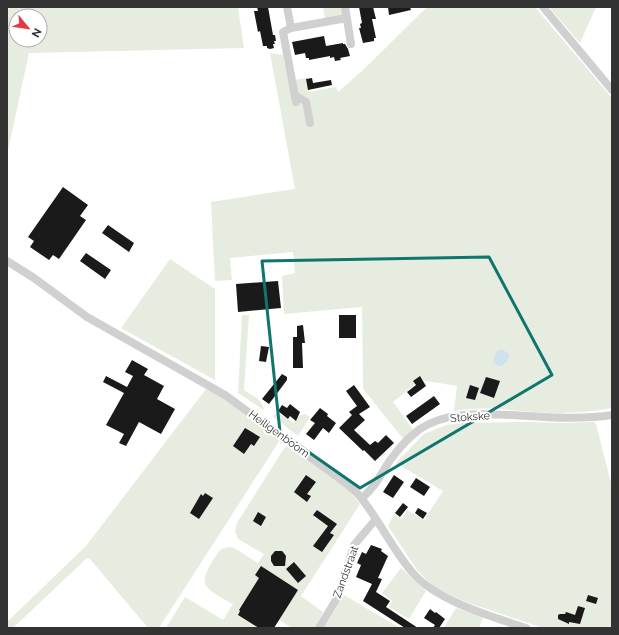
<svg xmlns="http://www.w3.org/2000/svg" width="619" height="635" viewBox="0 0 619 635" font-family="Raleway,sans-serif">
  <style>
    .green { fill: #e6ecdf; fill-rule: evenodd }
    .water { fill: #cfe2ee }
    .building { fill: #1a1a1a }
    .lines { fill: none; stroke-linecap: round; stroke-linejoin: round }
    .street { stroke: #d0d0d0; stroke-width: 8 }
    .marked { fill: none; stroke: #0f766e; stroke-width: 3; stroke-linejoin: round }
    .labels { text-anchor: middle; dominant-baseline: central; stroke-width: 4; stroke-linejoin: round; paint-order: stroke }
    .street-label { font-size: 11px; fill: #333; stroke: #fff }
  </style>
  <rect width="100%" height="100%" fill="#fff"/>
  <path class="green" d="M 9,7 L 238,7 L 244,48 L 29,53 L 7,155 L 7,17 ZM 16,16 L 40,16 L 40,40 L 16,40 Z
    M 323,7 L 343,7 L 344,13 L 342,16 L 325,19 Z
    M 427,7 L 535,7 L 612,98 L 612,408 C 592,412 573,413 553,413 C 519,412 488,405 454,411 L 457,386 L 420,380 L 393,402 L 415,432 L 405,441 L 364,390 L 363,386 L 362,307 L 284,314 L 282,276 L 295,273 L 293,252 L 230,258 L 232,280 L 215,281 L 211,202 L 295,189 L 270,53 L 283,55 L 293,104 L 302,104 L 306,122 L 312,117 L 307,98 L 296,92 L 294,80 L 307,78 L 309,92 L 336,87 L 338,92 L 363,70 Z
    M 549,7 L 596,7 L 580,43 Z
    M 170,259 L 215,289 L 215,380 L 121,328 Z
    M 242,315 L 249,315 L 244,390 C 253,396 262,399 264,410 L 238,393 Z
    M 206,389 L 218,395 L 280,437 L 280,440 L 159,628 L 148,628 L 90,559 L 87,558 L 13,628 L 7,628 L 7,622 L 86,546 Z
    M 277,412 L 293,423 L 299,416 L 305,414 L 310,417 L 298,436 L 273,417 Z
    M 532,422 L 563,423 L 594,422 L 596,424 L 612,487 L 612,628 L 543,628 L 466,602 L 445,593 L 433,586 L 417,570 L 388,526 L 394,514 L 402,519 L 407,510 L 424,520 L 443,491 L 396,463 L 424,434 L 446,425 L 461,423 Z
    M 290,445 L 344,485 L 360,504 L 301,596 L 323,612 L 315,628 L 292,628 L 276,618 L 271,628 L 233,628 L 230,627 L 229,628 L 166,628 L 185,597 L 223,620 L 233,604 C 226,600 209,592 205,584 C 202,577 215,554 222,549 C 226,547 230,547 234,548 L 258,563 L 264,554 L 238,539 L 235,531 L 237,523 L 283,450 L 287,446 Z
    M 401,568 L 426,591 L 409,619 L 389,607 L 392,601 L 382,593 Z
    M 344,595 L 400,628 L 324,628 Z
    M 456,608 L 483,617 L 479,628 L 444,628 Z"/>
  <path class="water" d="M 502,349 L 509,354 L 508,360 L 502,366 L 498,366 L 494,362 L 494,358 L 496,352 Z"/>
  <path class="building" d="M 257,7 L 268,7 L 273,35 L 275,35 L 276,41 L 274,41 L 275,44 L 273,44 L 274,48 L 270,49 L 267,48 L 267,46 L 263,46 L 260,31 L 258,32 L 254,11 L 258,11 Z
    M 359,7 L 373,7 L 376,19 L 372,19 L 376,38 L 374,38 L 374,41 L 363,43 L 359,28 L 361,28 L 360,24 L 362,23 Z
    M 388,7 L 410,7 L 411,10 L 389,15 Z
    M 324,36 L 326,46 L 343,43 L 343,44 L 345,44 L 348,49 L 350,56 L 340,58 L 341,60 L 335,61 L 334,57 L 330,58 L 330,56 L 309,60 L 309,58 L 306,58 L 305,53 L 295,55 L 292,42 Z
    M 312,78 L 313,83 L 331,80 L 332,85 L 308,90 L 306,79 Z
    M 63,187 L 88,205 L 80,216 L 86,220 L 59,259 L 53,255 L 49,260 L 30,247 L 34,241 L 28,237 Z
    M 108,225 L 134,243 L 129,252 L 102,233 Z
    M 86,253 L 111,270 L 105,279 L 80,261 Z
    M 278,281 L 281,308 L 238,312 L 236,284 Z
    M 339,315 L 356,315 L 356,338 L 339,338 Z
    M 303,325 L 305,343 L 302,343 L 303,368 L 293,368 L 293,337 L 297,337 L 297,326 Z
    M 261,346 L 269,347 L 266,362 L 259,361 Z
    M 132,360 L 148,369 L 144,375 L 164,386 L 157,399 L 175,409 L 161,434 L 139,422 L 126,446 L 119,443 L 124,434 L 106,425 L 124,393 L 103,382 L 106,376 L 127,387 L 133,376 L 125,372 Z
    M 282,374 L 287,377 L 287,380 L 269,404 L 262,399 Z
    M 420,376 L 426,386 L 411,397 L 407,392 L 416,385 L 413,381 Z
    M 486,377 L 500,381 L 494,398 L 480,393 Z
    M 354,385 L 370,407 L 359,414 L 365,420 L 354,430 L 370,445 L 375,441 L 378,443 L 386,435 L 394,443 L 375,461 L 364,450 L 363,451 L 339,428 L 352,415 L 349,412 L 357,406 L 346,391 Z
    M 470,385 L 479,388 L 475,400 L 466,398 Z
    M 434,396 L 440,404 L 412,424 L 406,416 Z
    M 290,404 L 300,412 L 296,421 L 290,416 L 288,419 L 278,411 L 282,405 L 287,408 Z
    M 320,408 L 328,414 L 327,416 L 336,423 L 329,433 L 323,428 L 314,440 L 306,434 L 315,423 L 310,420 Z
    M 245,428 L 260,437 L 254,446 L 251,444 L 244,454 L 233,446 Z
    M 306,475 L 316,482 L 307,494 L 311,496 L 307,502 L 294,492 Z
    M 394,475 L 404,482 L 393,498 L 383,492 Z
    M 416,478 L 430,487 L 424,496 L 410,487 Z
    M 205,493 L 213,498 L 199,519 L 190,513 L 201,494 L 203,496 Z
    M 403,503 L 408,507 L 400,517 L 395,513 Z
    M 418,508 L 427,513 L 423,519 L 415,513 Z
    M 317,510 L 337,524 L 330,533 L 334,535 L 322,552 L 313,546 L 328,526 L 313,515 Z
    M 258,512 L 266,517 L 261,526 L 253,521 Z
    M 371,545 L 382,549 L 381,551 L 388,556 L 378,578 L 382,579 L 376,592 L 390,601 L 386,607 L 418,628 L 405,628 L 363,601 L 372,584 L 356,577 L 361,565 L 357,563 L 362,552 L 366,554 Z
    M 275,551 L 282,551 L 283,552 L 286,556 L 285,566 L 274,566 L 271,561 L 271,556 Z
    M 294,562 L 306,576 L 298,583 L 286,569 Z
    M 261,566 L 298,590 L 274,628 L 259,628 L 238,615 L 240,611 L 239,610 L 259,578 L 255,575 Z
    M 588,595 L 598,598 L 596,604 L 586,601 Z
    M 578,606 L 585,608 L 580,624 L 569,622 L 569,624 L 558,619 L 558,615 L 560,614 L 565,614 L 566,612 L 575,615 Z
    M 430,609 L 435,613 L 436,612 L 445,619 L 439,628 L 433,628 L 435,625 L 424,618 Z"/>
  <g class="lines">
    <path class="street" d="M 287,7 L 291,28 L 283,32 L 296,102
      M 345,7 L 351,44
      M 543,7 L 612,90
      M 291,28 L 347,18
      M 295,95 L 306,102 L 310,123
      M 7,261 L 34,278 L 87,317 L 225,395 L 347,484 C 352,489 358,493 362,499 C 380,522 393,550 412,572 C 436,601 491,616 526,628
      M 362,498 C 375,488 381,473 391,459 C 399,448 409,437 420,429 C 447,411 482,414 512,415 C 545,417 579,420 612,415
      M 319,628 L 339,595 L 354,545 L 376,519"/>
  </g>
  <path class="marked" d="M 489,257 L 552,375 L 360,488 L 280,432 L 262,261 Z"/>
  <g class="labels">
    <g class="street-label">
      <text transform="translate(470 417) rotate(-4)">Stokske</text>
      <text transform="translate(279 434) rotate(36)">Heiligenboom</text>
      <text transform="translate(346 572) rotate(-70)">Zandstraat</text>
    </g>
  </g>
  <rect width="619" height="635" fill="none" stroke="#333333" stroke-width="16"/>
  <g transform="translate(28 28) rotate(119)"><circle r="19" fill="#ffffff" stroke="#adadad"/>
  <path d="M0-3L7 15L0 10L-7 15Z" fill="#e63946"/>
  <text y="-6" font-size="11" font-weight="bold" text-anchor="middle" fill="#333333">N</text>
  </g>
</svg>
